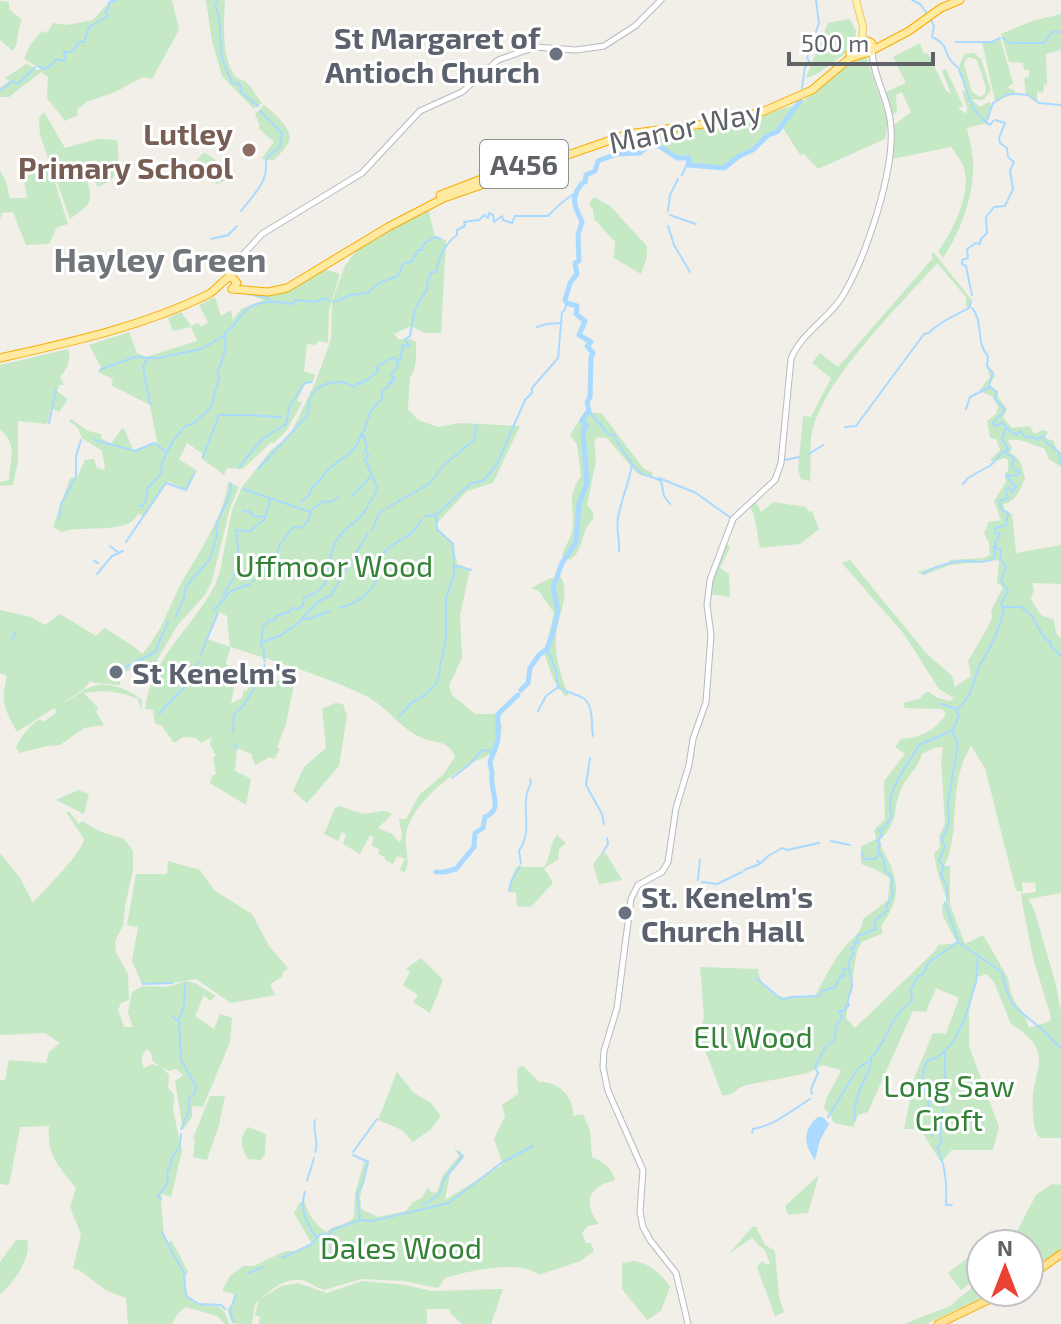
<svg xmlns="http://www.w3.org/2000/svg" width="1061" height="1324" viewBox="0 0 1061 1324" font-family="'Exo 2',sans-serif">
  <style>
    .green { fill: #c5e8c5; fill-rule: evenodd }
    .water { fill: #aadaff }
    .lines { fill: none; stroke-linecap: round; stroke-linejoin: round }
    .stream { stroke: #aadaff; stroke-width: 2 }
    .river { stroke: #aadaff; stroke-width: 5 }
    .secondary-casing { stroke: #b6babf; stroke-width: 7 }
    .primary-casing { stroke: #f2c960; stroke-width: 8 }
    .trunk-casing { stroke: #f9ab00; stroke-width: 9 }
    .motorway-casing { stroke: #f9ab00; stroke-width: 9 }
    .secondary { stroke: #fff; stroke-width: 5 }
    .primary { stroke: #fff2af; stroke-width: 6 }
    .trunk { stroke: #feeaa1; stroke-width: 7 }
    .motorway { stroke: #fde293; stroke-width: 7 }
    .worship-dot { fill: #6b7280; stroke: #fff; stroke-width: 3 }
    .education-dot { fill: #8d6e63; stroke: #fff; stroke-width: 3 }
    .labels { text-anchor: middle; dominant-baseline: central; stroke-width: 6; stroke-linejoin: round; paint-order: stroke }
    .shield { fill: #fff; stroke: #8f9295; stroke-width: 2 }
    .shield-label { font-size: 28px; font-weight: bold; fill: #5f6368 }
    .worship-label { font-size: 30px; font-weight: bold; fill: #5b616d; stroke: #fff; text-anchor: start }
    .street-label { font-size: 30px; fill: #5f6368; stroke: #fff }
    .education-label { font-size: 30px; font-weight: bold; fill: #785e54; stroke: #fff; text-anchor: end }
    .park-label { font-size: 30px; fill: #348238; stroke: #fff }
    .quarter-label { font-size: 34px; font-weight: bold; fill: #70757a; stroke: #fff }
  </style>
  <rect width="100%" height="100%" fill="#f1efe8"/>
  <path class="green" d="M 111,0 L 172,0 L 179,30 L 152,79 L 143,77 L 115,92 L 86,102 L 77,110 L 78,115 L 65,121 L 47,98 L 48,77 L 41,72 L 9,97 L 0,97 L 0,88 L 9,81 L 5,78 L 25,65 L 25,63 L 37,70 L 41,69 L 24,59 L 30,45 L 42,31 L 47,33 L 53,23 L 67,25 L 93,20 Z
    M 206,0 L 225,0 C 224,23 221,57 235,76 C 238,80 243,80 246,82 C 252,87 257,98 262,103 L 254,109 L 222,76 L 212,41 Z
    M 0,1 L 9,2 L 9,9 L 22,20 C 16,30 20,41 13,51 L 0,40 Z
    M 1061,14 L 1061,50 L 1046,54 L 1047,85 L 1044,84 L 1043,93 L 1037,91 L 1037,102 L 1026,94 L 1024,78 L 1029,77 L 1029,70 L 1024,70 L 1023,63 L 1009,62 L 1001,34 L 1032,21 Z
    M 850,19 L 856,31 L 854,47 L 817,74 L 806,78 L 828,23 Z
    M 1000,38 L 1013,83 L 1007,88 L 1015,90 L 1015,94 L 995,101 L 982,41 L 997,41 Z
    M 920,43 L 924,54 L 928,53 L 946,91 L 951,94 L 942,71 L 946,69 L 963,106 L 958,108 L 966,114 L 967,108 L 962,90 L 968,93 L 959,66 L 965,54 L 974,53 L 981,59 L 991,90 L 983,100 L 971,99 L 980,107 L 989,102 L 992,105 L 986,123 L 967,128 C 969,138 972,149 973,160 C 975,193 961,231 943,258 L 938,251 C 952,233 972,192 964,168 C 962,162 956,153 951,147 L 892,159 L 894,125 L 911,112 L 902,92 L 896,95 L 897,111 L 893,115 L 886,92 L 906,83 L 893,57 ZM 969,57 L 977,60 L 986,88 L 985,94 L 980,97 L 972,92 L 964,65 L 965,60 Z
    M 866,56 L 888,122 L 885,139 L 818,169 L 804,154 L 800,155 L 783,128 L 724,170 L 688,165 L 688,158 L 677,158 L 671,153 L 666,153 L 656,144 L 648,145 L 639,135 C 676,132 713,129 749,120 C 762,117 777,110 789,107 C 819,98 836,62 866,56 Z
    M 264,105 C 272,111 290,127 290,138 C 289,145 279,155 274,160 L 261,159 L 274,142 L 258,128 L 260,126 L 255,114 Z
    M 44,112 L 65,148 L 97,139 L 117,140 C 119,167 124,175 98,187 L 93,179 L 87,181 C 95,205 88,205 70,219 L 40,135 L 39,118 Z
    M 204,152 L 228,169 L 232,177 L 217,184 L 191,167 Z
    M 22,167 L 40,171 L 51,170 L 68,224 L 57,227 L 49,244 L 26,245 L 13,212 L 2,213 L 0,220 L 0,171 L 6,182 L 10,198 L 27,198 Z
    M 594,197 L 610,206 L 647,246 L 647,257 L 641,274 L 614,258 L 615,242 L 594,219 L 593,209 L 589,204 Z
    M 428,208 L 435,238 L 446,240 L 441,333 L 425,333 L 411,326 L 394,334 L 399,340 L 408,338 L 416,342 C 416,352 417,370 410,377 L 408,409 L 418,420 L 438,427 L 460,423 L 520,426 L 493,483 L 467,491 L 437,523 L 437,530 L 453,543 L 457,564 L 470,569 L 460,616 L 462,658 L 449,686 L 452,695 L 475,714 L 498,714 L 502,727 L 497,753 C 465,760 411,801 406,835 C 404,848 411,861 405,872 L 399,870 L 405,859 L 397,856 L 393,864 L 385,860 L 385,857 L 378,854 L 380,850 L 371,845 L 374,838 L 370,835 L 360,854 L 343,844 L 346,834 L 342,832 L 338,841 L 324,834 L 335,808 L 339,806 L 363,814 L 384,811 L 392,814 L 378,828 L 392,834 L 400,843 L 402,836 L 399,819 L 406,819 L 420,794 L 443,775 L 455,757 C 447,738 436,745 420,737 C 400,728 386,706 366,696 C 323,675 276,662 231,647 L 226,662 L 229,668 L 241,671 L 235,683 L 231,704 L 243,697 L 243,691 L 247,690 L 256,675 L 263,676 L 266,684 L 280,680 L 294,685 L 286,724 L 277,747 L 280,750 L 274,759 L 270,757 L 255,765 L 251,754 L 237,748 L 235,771 L 251,779 L 246,805 L 210,783 L 212,776 L 216,774 L 213,757 L 216,756 L 210,744 L 212,737 L 201,743 L 196,738 L 183,737 L 174,743 L 161,725 L 155,724 L 153,710 L 145,709 C 152,656 192,629 215,585 L 220,571 L 232,510 L 242,487 L 271,450 L 289,437 L 316,381 L 331,339 L 332,302 L 345,266 L 358,248 ZM 219,612 L 227,616 L 230,647 L 207,639 Z
    M 931,253 L 934,253 L 971,299 L 971,308 L 966,306 L 966,297 L 937,263 C 900,306 819,382 811,438 C 810,452 811,467 810,481 L 801,479 L 798,470 L 803,416 L 811,417 L 831,378 L 812,363 L 820,353 L 838,367 L 933,258 Z
    M 324,269 L 340,274 L 329,310 L 328,343 L 318,341 L 316,345 L 307,344 L 304,371 L 315,375 L 313,381 L 305,383 L 297,401 L 302,403 L 286,431 L 274,443 L 271,442 L 243,469 L 227,468 L 224,475 L 201,458 L 203,454 L 187,443 L 179,459 L 197,471 L 186,490 L 168,481 L 144,516 L 138,514 C 127,536 81,524 62,532 L 53,527 L 70,478 L 77,478 L 85,460 L 94,459 L 97,468 L 104,470 L 105,468 L 102,451 L 82,438 L 78,428 L 69,421 L 71,419 L 88,431 L 101,434 L 101,438 L 111,444 L 122,428 L 125,430 L 133,450 L 157,442 L 150,405 L 111,385 L 113,379 L 98,372 L 101,367 L 89,345 L 129,332 L 137,353 L 146,357 L 197,341 L 191,327 L 173,331 L 168,318 L 181,312 L 191,326 L 198,323 L 201,327 L 208,322 L 199,305 L 215,297 L 221,316 L 231,310 L 233,320 L 241,309 L 264,300 L 251,295 L 252,292 L 282,293 Z
    M 68,349 C 72,359 66,371 60,377 L 64,385 L 59,385 L 57,391 L 68,399 L 59,412 L 51,408 L 47,424 L 18,421 L 18,461 L 13,485 L 0,486 L 0,482 L 9,480 C 10,457 18,446 0,429 L 0,365 Z
    M 986,363 L 995,376 L 989,385 L 998,391 L 998,397 L 1007,409 L 1003,418 L 1012,428 L 1030,426 L 1034,434 L 1043,430 L 1048,432 L 1045,438 L 1054,441 L 1056,449 L 1061,453 L 1061,467 L 1049,459 L 1044,448 C 1032,446 1019,437 1008,440 L 1012,448 L 1010,453 C 1021,458 1022,467 1025,478 C 1021,489 1015,503 1003,504 L 1005,510 L 1012,514 L 1016,553 L 1061,545 L 1061,584 L 1032,583 L 1034,590 L 1031,599 L 1041,615 L 1054,620 L 1056,633 L 1061,639 L 1061,893 L 1028,899 L 1034,909 L 1056,985 L 1061,1012 L 1061,1138 L 1040,1138 C 1034,1131 1034,1124 1033,1114 C 1028,1069 1061,1056 1011,1024 L 994,982 L 987,974 L 977,977 L 969,1012 L 969,1046 L 999,1127 L 993,1150 L 952,1150 L 941,1162 L 920,1129 L 904,1129 L 915,1076 L 933,1033 L 946,1034 L 959,998 L 936,988 L 926,1012 L 913,1011 L 868,1112 L 858,1115 L 853,1127 L 834,1123 L 830,1114 L 824,1109 C 826,1093 836,1084 841,1070 L 822,1065 L 808,1073 L 746,1085 C 738,1087 732,1097 722,1095 L 700,1037 L 704,1016 L 700,967 L 758,969 C 762,1001 789,999 815,996 C 824,981 831,964 842,950 C 850,939 861,936 863,919 L 888,900 L 890,878 L 875,869 L 861,864 L 861,847 L 876,839 L 874,830 L 885,819 L 884,781 L 905,754 L 895,747 L 901,739 C 921,738 937,730 946,713 L 942,709 L 905,708 L 903,703 L 919,699 L 927,691 L 938,698 L 950,701 L 954,698 L 939,689 L 904,634 L 842,563 L 850,560 L 926,653 L 952,676 L 955,687 L 971,676 L 968,661 L 988,627 L 992,617 L 991,611 L 1003,587 L 997,583 L 999,560 L 950,565 L 924,575 L 917,572 L 949,563 L 950,560 L 983,558 L 990,555 L 989,543 L 984,533 L 989,522 L 1001,520 L 994,501 L 1006,482 L 1005,473 L 1008,471 L 1008,460 L 1004,458 L 994,462 L 990,460 L 1000,450 L 996,439 L 990,438 L 987,421 L 996,414 L 998,407 L 992,396 L 979,391 L 990,377 ZM 971,746 L 985,768 L 1016,891 L 1023,892 L 1022,882 L 1035,883 L 1036,892 L 1021,894 L 1022,902 L 1033,958 L 1051,1017 L 1050,1021 L 1029,1028 L 1024,1013 L 1016,1004 L 1011,993 L 1008,978 L 983,935 L 965,944 L 950,905 L 950,866 L 944,866 C 962,833 946,785 971,746 ZM 943,747 L 941,761 L 945,824 L 939,836 L 940,847 L 934,854 L 937,871 L 947,900 L 942,905 L 943,916 L 957,943 L 938,945 L 935,951 L 855,1028 L 846,1018 L 857,951 L 862,942 L 883,933 L 881,927 C 896,903 901,892 890,864 C 886,855 881,851 880,840 C 901,819 891,810 902,787 C 908,775 918,768 922,754 L 934,748 Z
    M 585,411 L 602,414 L 644,469 L 653,473 L 652,476 L 642,476 L 636,472 L 607,438 L 597,437 L 594,442 L 596,461 L 587,505 L 593,512 L 593,519 C 580,530 585,550 570,560 L 562,555 C 565,547 570,539 572,531 C 576,508 565,497 581,476 L 577,445 L 570,435 Z
    M 228,482 L 239,487 L 230,508 L 212,581 L 205,595 L 177,626 L 149,674 L 138,669 L 121,672 L 120,685 L 94,683 L 90,681 L 84,689 L 62,703 C 73,699 86,686 98,685 C 113,683 130,690 142,700 L 141,710 L 138,699 C 120,691 103,690 84,693 L 98,708 L 96,712 L 104,725 L 84,728 L 60,745 L 48,746 L 19,753 L 16,747 C 21,736 30,725 40,719 L 43,722 L 57,712 L 54,708 L 17,732 C 5,710 0,702 7,676 L 0,673 L 0,610 L 31,617 L 45,625 L 60,614 L 96,636 L 105,628 C 117,637 131,643 142,654 C 161,635 171,601 184,578 C 200,551 225,514 228,482 Z
    M 756,502 L 761,512 L 773,502 L 806,507 L 809,512 L 812,511 L 819,529 L 800,544 L 760,548 L 754,515 L 750,507 Z
    M 725,541 L 730,548 L 720,568 L 729,574 L 730,597 L 709,594 Z
    M 561,577 C 569,593 561,610 557,627 C 553,650 559,674 569,695 L 565,696 L 554,681 L 544,653 L 554,613 L 539,591 L 531,588 L 551,578 Z
    M 335,703 L 343,704 L 347,716 L 339,766 L 307,803 L 293,791 L 304,767 L 326,748 L 322,709 Z
    M 78,790 L 89,794 L 84,814 L 56,800 Z
    M 69,811 L 79,824 L 82,821 L 99,831 L 124,839 L 133,851 L 133,870 L 125,906 L 123,926 L 115,941 L 116,952 L 128,974 L 129,1000 L 121,1003 L 118,1010 L 124,1027 L 133,1027 L 128,1013 L 132,992 L 143,986 L 167,987 L 187,981 L 195,983 L 216,996 L 210,1001 L 204,995 L 195,1016 L 214,1029 L 220,1014 L 232,1018 L 230,1042 L 203,1107 L 192,1106 L 192,1117 L 183,1130 L 175,1081 L 183,1075 L 176,1069 L 169,1071 L 153,1062 L 151,1053 L 147,1049 C 142,1055 140,1060 144,1068 L 152,1064 L 162,1067 L 169,1075 L 168,1088 L 174,1094 L 173,1110 L 182,1151 L 171,1197 L 162,1194 L 161,1199 L 164,1237 L 168,1242 L 172,1241 L 188,1272 L 184,1278 C 185,1283 186,1293 189,1297 C 200,1316 222,1291 229,1324 L 225,1324 L 217,1316 L 186,1307 L 178,1313 L 172,1324 L 128,1324 L 126,1298 L 107,1291 L 79,1270 L 73,1269 L 81,1234 L 70,1207 L 76,1188 C 58,1165 47,1156 49,1126 L 20,1127 L 9,1185 L 0,1184 L 0,1080 L 5,1080 L 9,1060 L 46,1063 L 49,1052 L 60,1043 L 45,1033 L 0,1035 L 0,853 L 20,878 L 33,903 C 46,887 81,855 84,839 L 66,812 Z
    M 557,835 L 566,843 L 559,849 L 558,860 L 544,868 L 553,883 L 531,907 L 517,906 L 516,893 L 507,891 L 516,867 L 544,867 C 551,857 549,845 557,835 Z
    M 601,853 L 606,853 L 622,880 L 599,884 L 593,865 Z
    M 168,861 L 200,870 L 215,891 L 252,914 L 269,946 L 288,968 L 283,972 L 282,977 L 270,984 L 275,995 L 231,1003 L 196,979 L 168,984 L 142,984 L 132,961 L 138,927 L 127,925 L 136,874 L 167,874 Z
    M 421,958 L 443,980 L 430,1013 L 413,1002 L 418,995 L 403,985 L 410,972 L 406,969 Z
    M 522,1065 L 539,1082 C 559,1081 574,1097 573,1116 L 583,1114 L 590,1130 L 592,1157 C 604,1162 611,1167 615,1180 C 588,1187 582,1202 599,1224 L 588,1226 L 582,1233 L 586,1243 L 591,1243 L 594,1251 L 580,1261 L 539,1275 C 520,1259 468,1271 445,1278 L 438,1288 L 403,1281 L 361,1279 L 324,1290 C 317,1288 311,1283 305,1281 C 287,1276 274,1288 261,1298 L 281,1286 L 298,1283 L 327,1293 L 362,1281 L 407,1285 L 431,1291 L 503,1289 L 491,1324 L 462,1324 L 450,1313 L 450,1309 L 427,1309 L 427,1324 L 259,1324 L 260,1317 L 255,1315 L 259,1300 L 255,1304 L 252,1324 L 236,1324 L 231,1321 L 227,1309 L 231,1307 L 234,1294 L 222,1291 L 230,1276 L 243,1266 L 254,1266 L 285,1251 L 299,1251 L 312,1244 L 294,1213 L 300,1202 L 305,1202 C 307,1214 316,1225 326,1232 C 335,1224 346,1226 354,1217 L 355,1194 L 365,1158 L 369,1161 L 360,1197 L 361,1209 L 378,1217 L 406,1211 L 413,1202 L 422,1198 L 427,1188 L 433,1193 L 437,1192 L 443,1175 L 459,1156 L 454,1148 L 465,1156 L 450,1174 L 445,1200 L 503,1164 L 494,1139 L 505,1116 L 502,1105 L 518,1094 L 517,1069 Z
    M 397,1072 L 414,1093 L 430,1102 L 441,1116 L 430,1130 L 413,1142 L 402,1130 L 378,1120 Z
    M 210,1096 L 225,1096 L 219,1125 L 207,1160 L 193,1157 L 195,1139 L 193,1138 Z
    M 248,1127 L 266,1134 L 265,1154 L 261,1160 L 248,1159 C 241,1148 239,1137 248,1127 Z
    M 819,1175 L 808,1213 L 788,1215 L 785,1206 Z
    M 1052,1184 L 1061,1185 L 1061,1251 L 1029,1270 L 1029,1244 L 1010,1244 L 1036,1195 Z
    M 752,1227 L 756,1227 L 765,1245 L 775,1251 L 779,1297 L 784,1312 L 775,1316 L 757,1267 L 762,1261 L 767,1265 L 770,1263 L 765,1251 L 752,1238 L 729,1254 Z
    M 16,1240 L 27,1240 C 32,1257 13,1284 0,1294 L 0,1262 Z
    M 978,1250 L 981,1251 L 981,1275 L 961,1290 L 948,1273 Z
    M 634,1261 C 649,1263 661,1274 670,1286 L 661,1311 L 647,1320 L 622,1289 L 622,1263 Z
    M 981,1280 L 981,1292 L 994,1292 L 926,1324 L 904,1324 L 950,1306 Z"/>
  <path class="water" d="M 818,1117 L 823,1117 L 829,1124 L 820,1140 L 815,1160 C 803,1144 803,1129 818,1117 Z"/>
  <g class="lines">
    <path class="stream" d="M 218,0 L 215,5 C 224,23 217,45 224,64 C 226,70 230,76 232,83 L 240,84 L 241,92 L 258,106
      M 912,0 L 920,4 L 926,12
      M 931,20 L 934,26 L 932,37 C 949,45 943,50 951,61 C 953,64 958,66 959,70 C 969,93 968,110 990,125 L 993,121
      M 1003,38 L 1010,43 L 1044,43 L 1052,32 L 1061,32
      M 956,42 L 992,42 L 1000,38
      M 38,66 L 44,69 L 52,65 L 56,59 L 65,61 L 64,52 C 73,53 75,50 79,42 L 84,42 L 89,27 L 108,16 L 105,12 L 109,8 L 109,2 L 117,0
      M 802,88 L 805,67 L 810,63 L 807,58 L 819,23 L 816,0
      M 0,90 L 13,81 L 18,84 L 35,67
      M 260,111 L 282,133 L 280,146 L 268,157
      M 986,123 L 993,103 L 1008,94 L 1015,94 L 1028,95 L 1039,103 L 1061,105
      M 266,160 L 267,158
      M 682,175 L 687,164
      M 576,192 L 578,192
      M 241,211 C 252,196 268,183 266,162
      M 668,211 L 670,195 L 678,179
      M 670,215 L 696,224
      M 668,226 L 674,245 L 690,272
      M 211,239 L 228,235 L 237,226
      M 398,276 L 403,264 L 412,261 L 418,250 L 422,250 L 423,244 L 435,237 L 441,239
      M 247,294 L 268,298 L 271,302
      M 972,295 L 966,266 L 962,264 L 962,260 L 968,258 L 967,249 L 976,243 L 980,244 L 981,239 L 987,233 L 986,217 L 994,207 L 1005,206 L 1013,189 L 1010,170 L 1014,162 L 1008,157 L 1007,148 L 1000,143 L 999,138 L 1005,123 L 995,120
      M 334,302 L 351,295 L 367,293 L 381,282 L 396,277
      M 969,308 L 971,301
      M 564,311 L 567,303
      M 537,327 L 547,324 L 562,323
      M 147,359 L 143,367 L 150,404
      M 101,369 L 135,357 L 159,358 L 201,349 L 224,336
      M 311,395 C 320,383 340,377 353,387 L 358,383 L 362,384 L 362,380 L 366,381 L 378,371 L 376,367 L 394,357 L 397,361 L 400,360 L 403,345 L 409,346 L 405,339 L 410,336 L 415,309 L 427,289 L 428,280 L 432,272 L 436,272 C 438,259 446,242 457,235 L 457,230 L 465,226 L 464,222 L 479,220 L 484,215 L 488,218 L 489,213 L 493,215 L 494,222 L 502,216 L 503,220 L 512,223 L 515,216 L 548,216 C 555,208 564,200 574,194
      M 966,409 L 970,397 L 990,387
      M 589,411 L 608,434 L 614,435 C 616,443 635,469 641,473 C 647,477 655,477 661,481 L 664,496 L 670,504
      M 245,415 L 281,417
      M 49,423 L 56,390
      M 845,427 L 856,426 L 924,334 L 929,333 C 938,322 957,315 969,308
      M 1006,428 L 1016,435 L 1020,431 L 1027,438 L 1035,437 L 1036,440 L 1043,436
      M 364,431 L 370,412 L 382,399 L 382,391 L 389,386 L 388,383 L 392,383 L 392,378 L 395,379 L 391,375 L 398,366 L 397,362
      M 362,433 L 360,437 L 364,436 L 367,447 L 365,451 L 369,456 L 365,459 L 377,487 L 375,495 L 369,503
      M 1044,437 L 1046,442 L 1059,452 L 1061,463
      M 95,440 L 135,451 L 154,443 L 167,452
      M 809,454 L 823,445
      M 203,457 L 219,415 L 243,415
      M 785,460 L 799,457
      M 239,467 L 262,439 L 286,424 L 290,405 L 305,383 L 312,382
      M 258,469 L 307,416 L 310,398
      M 659,478 L 696,493 L 731,518
      M 963,484 L 968,478 L 991,465 L 1002,453
      M 243,489 L 310,512
      M 352,496 L 370,477
      M 301,502 L 310,494 L 312,487 C 322,482 322,474 330,468 C 341,458 356,453 360,437
      M 139,506 L 142,506 L 146,500 L 147,489 L 161,474 L 162,462 L 173,441 L 185,426 L 193,424 L 211,407 L 219,378 L 217,373 C 222,362 229,345 224,334 C 234,327 238,318 246,310 C 257,300 278,301 293,304 L 295,300 L 316,302 L 325,298 L 330,301
      M 387,508 L 429,484 L 445,464 L 474,440 L 476,426
      M 313,509 L 323,501 L 330,502 L 339,497
      M 243,511 L 251,512 L 253,516 L 264,517
      M 436,515 L 437,529 L 453,544 L 454,559
      M 425,516 L 436,515 L 470,484 L 484,480 L 497,464 L 525,400 L 532,393 L 532,388 L 558,358 L 562,312
      M 59,518 L 61,504 L 76,476 L 76,456 L 81,440
      M 372,531 L 379,513 L 384,510
      M 126,542 L 166,483 L 186,490 L 194,474
      M 110,546 L 119,553
      M 619,551 C 620,540 616,530 618,518 C 621,500 629,483 632,465
      M 94,561 L 98,563
      M 454,569 L 458,566 L 471,570
      M 97,574 L 112,556 L 123,551
      M 923,574 C 933,567 951,561 965,561 C 976,561 985,564 995,558 L 994,546
      M 234,575 L 239,560 L 236,530 L 250,531 L 265,519 L 270,499
      M 253,581 C 263,574 268,565 275,561 L 279,546 L 293,527 L 301,528 L 308,521 L 311,512
      M 223,596 L 233,578
      M 1020,606 L 1031,615 L 1045,639 L 1051,642 L 1050,645 L 1061,656
      M 1005,607 L 1018,607
      M 339,608 C 358,603 374,593 379,572 C 380,565 380,559 384,553 C 394,539 411,541 422,519
      M 214,610 L 231,591 L 250,584
      M 176,616 L 184,598 L 186,586 L 210,559 L 217,535 L 216,525 L 230,494 L 231,483
      M 303,618 L 309,619 L 330,611
      M 12,639 L 16,632
      M 207,639 L 218,613
      M 263,642 L 281,635 L 297,624 L 318,602 L 331,595 L 368,533
      M 547,649 L 556,671 L 558,687 C 566,692 574,693 583,698 C 594,704 591,725 593,736
      M 201,654 L 206,641
      M 264,658 L 264,649 L 261,646 L 263,626 L 270,620 L 274,621 L 276,616 L 289,612 L 292,608 L 298,609 L 303,605 L 304,598 C 337,587 324,566 335,543 C 342,527 361,522 368,506
      M 264,659 L 265,661
      M 124,668 L 155,652 L 168,622
      M 941,704 L 957,709 C 976,694 971,678 983,660 C 992,645 1000,627 1004,609 L 1001,604 L 1008,591 L 1001,581 L 1006,567 L 1000,559 L 1001,549 L 997,549 L 995,543 L 1000,534 L 995,533 L 995,528 L 1006,525 L 1008,513 L 1002,510 L 999,501 L 1008,498 L 1006,489 L 1009,487 L 1012,492 L 1016,487 L 1006,476 L 1018,475 L 1020,471 L 1015,470 L 1012,466 L 1014,458 L 1004,452 L 1008,449 L 1002,439 L 1006,426 L 1002,423 L 995,426 L 993,423 L 1005,410 L 995,399 L 996,392 L 989,386 L 993,373 L 987,366 L 988,356 C 975,343 984,321 972,308
      M 538,711 L 546,696 L 558,687
      M 159,714 L 187,684 L 198,662
      M 399,717 L 411,703 L 422,697 L 437,683 L 446,637 L 446,598 L 454,575 L 454,563
      M 233,733 L 234,714 L 242,707 L 262,676 L 265,664
      M 234,744 L 237,749
      M 590,758 L 586,785 L 602,814 L 604,824
      M 452,778 L 470,764 L 482,750 L 494,751
      M 831,841 L 850,845
      M 862,851 L 864,859 L 875,859 L 879,854
      M 603,852 L 608,844 L 607,838
      M 757,861 L 761,863 L 768,856 L 782,848 L 787,850 L 819,843
      M 521,863 L 519,851 C 535,826 518,807 531,783 L 530,779
      M 744,870 L 760,864
      M 698,880 L 700,859
      M 702,882 L 717,884 L 742,872
      M 892,884 L 892,878 L 885,870 L 884,860 L 878,851 L 880,843 L 877,841 L 882,835 L 879,830 L 883,829 L 892,816 C 883,792 908,766 919,745 L 951,731
      M 510,890 L 511,882 L 520,866
      M 947,900 L 947,887 L 941,874 L 944,867 L 939,861 L 945,846 L 942,839 L 949,824 L 948,802 L 958,744 L 952,731 L 959,716 L 957,710
      M 945,903 L 958,940
      M 861,935 L 876,929 L 874,921 L 888,910 L 886,907 L 893,894 L 891,885
      M 756,978 L 782,1000 L 791,997 L 819,996 L 822,991 L 835,987 L 841,976 L 844,976 L 843,970 L 847,969
      M 143,984 L 172,983
      M 172,1016 L 180,1023
      M 829,1044 L 834,1041 L 837,1024 L 842,1018 L 839,1011 L 845,1011 L 846,1005 L 849,1006 C 845,997 853,994 852,983 C 851,972 844,964 854,953 L 851,948 L 854,948 L 855,942 L 858,943 L 857,937 L 859,935
      M 945,1052 L 945,1081 L 943,1090 L 945,1097 L 940,1135 L 942,1142 L 937,1148 C 946,1165 947,1186 946,1205 L 952,1205
      M 812,1094 L 811,1089 L 818,1073 L 815,1067 L 826,1046
      M 828,1117 L 858,1068 L 868,1062
      M 315,1120 C 312,1132 320,1142 315,1152
      M 855,1120 L 854,1110 L 859,1092 L 871,1065 L 871,1058 C 889,1038 889,1017 912,1001 L 911,989 L 917,977 L 923,974 L 929,962 L 958,942 L 1002,972 C 1010,1011 1015,1006 1043,1030 C 1049,1036 1054,1043 1061,1048
      M 181,1129 L 189,1110 L 189,1098 L 195,1093 L 196,1086 L 181,1060 L 179,1020 L 184,1006 L 185,983
      M 752,1133 L 753,1129 C 775,1125 791,1111 810,1099
      M 932,1136 L 935,1119 L 928,1104 L 930,1099 C 920,1087 921,1075 927,1061 C 959,1054 968,1006 976,982 C 978,974 976,967 978,959
      M 180,1145 L 181,1134
      M 353,1152 L 377,1119
      M 353,1155 L 368,1162 L 363,1183 L 357,1194 L 360,1219
      M 307,1181 L 314,1158
      M 305,1192 C 299,1209 307,1224 316,1237
      M 161,1199 L 158,1196 L 168,1182 L 167,1172 L 171,1165 L 171,1160 L 179,1147
      M 423,1205 L 439,1195 L 444,1179 L 462,1157 L 459,1152
      M 162,1232 L 173,1254
      M 175,1257 L 184,1273 L 186,1296 L 199,1304 L 221,1305 L 225,1309
      M 282,1258 L 312,1244 L 319,1235 L 330,1234 L 332,1230 L 360,1220 L 372,1221 L 449,1203 L 501,1163 L 533,1146
      M 249,1273 L 263,1267
      M 233,1322 L 230,1310 L 236,1295"/>
    <path class="river" d="M 521,690 L 528,683 L 530,668 L 539,655 L 547,649 L 552,636 L 558,611 L 553,588 L 562,563 L 576,542 L 579,504 L 587,483 L 583,432 L 586,426 L 582,420 L 589,411 L 587,402 L 590,397 L 591,357 L 593,353 L 587,346 L 591,342 L 579,335 L 585,321 L 576,314 L 577,306 L 567,303 L 565,300 L 570,283 L 577,274 L 575,263 L 579,261 L 578,235 L 582,222 C 577,209 569,201 580,186 C 588,176 584,188 586,175 L 595,171 L 598,161 L 617,154 L 640,153 L 650,144 L 656,144 L 677,158 L 689,158 L 688,165 L 724,168 L 739,156 L 753,150 L 768,135 L 777,132 L 800,101
      M 492,773 L 490,762 L 498,740 L 498,714 L 518,695
      M 436,872 L 444,872 L 456,869 L 474,847 L 475,833 L 483,828 L 485,817 C 505,808 489,792 492,774"/>
    <defs>
      <path id="secondary" d="M 228,276 L 239,259 L 262,234 L 362,173 L 420,111 L 462,92 L 498,60 L 535,47 L 576,50 L 604,46 L 635,26 L 661,0
        M 688,1324 L 676,1273 L 650,1240 L 643,1227 L 640,1212 L 643,1170 L 608,1091 L 603,1067 L 604,1051 L 617,1008 L 631,899 L 638,885 L 662,872 L 668,862 L 676,808 L 689,765 L 693,739 L 706,702 L 711,635 L 707,605 L 710,580 L 733,519 L 775,480 L 781,463 L 791,359 C 801,332 832,317 845,292 C 867,253 894,172 891,128 C 890,101 873,78 872,51"/>
      <path id="primary" d="M 856,0 L 863,27 L 862,44"/>
      <path id="trunk" d="M861 47a6 6 0 1 1 12 0a6 6 0 1 1-12 0Z
        M 873,50 L 909,31 L 941,8 L 960,0
        M 850,54 L 862,45
        M 440,195 L 492,175
        M 233,289 L 268,292 L 287,288 L 388,227 L 444,198 L 628,134 L 726,121 L 764,111 L 812,90 L 850,58 L 866,53
        M 0,358 C 71,342 141,327 207,295 C 217,290 222,280 231,276 L 237,283 L 232,289"/>
      <path id="motorway" d="M 1029,1277 L 1061,1254
        M 938,1324 L 1005,1292"/>
    </defs>
    <use href="#secondary" class="secondary-casing"/>
    <use href="#primary" class="primary-casing"/>
    <use href="#trunk" class="trunk-casing"/>
    <use href="#motorway" class="motorway-casing"/>
    <use href="#secondary" class="secondary"/>
    <use href="#primary" class="primary"/>
    <use href="#trunk" class="trunk"/>
    <use href="#motorway" class="motorway"/>
  </g>
  <g class="worship-dot">
    <circle cx="556" cy="54" r="8"/>
    <circle cx="116" cy="672" r="8"/>
    <circle cx="625" cy="913" r="8"/>
  </g>
  <circle class="education-dot" cx="249" cy="150" r="8"/>
  <g class="labels">
    <rect class="shield" x="480" y="140" width="88" height="48" rx="6"/>
    <g class="shield-label">
      <text x="524" y="164">A456</text>
    </g>
    <g class="worship-label">
      <text x="540" y="37" text-anchor="end">St Margaret of<tspan x="540" dy="34">Antioch Church</tspan></text>
      <text x="132" y="672">St Kenelm's</text>
      <text x="641" y="896">St. Kenelm's<tspan x="641" dy="34">Church Hall</tspan></text>
    </g>
    <g class="street-label">
      <text transform="translate(685 126) rotate(-12)">Manor Way</text>
    </g>
    <g class="education-label">
      <text x="233" y="133">Lutley<tspan x="233" dy="34">Primary School</tspan></text>
    </g>
    <g class="park-label">
      <text x="334" y="565">Uffmoor Wood</text>
      <text x="753" y="1036">Ell Wood</text>
      <text x="949" y="1085">Long Saw<tspan x="949" dy="34">Croft</tspan></text>
      <text x="401" y="1247">Dales Wood</text>
    </g>
    <g class="quarter-label">
      <text x="160" y="258">Hayley Green</text>
    </g>
  </g>
  <g transform="translate(1005 1268)"><circle r="38" fill="#ffffff" stroke="#bfc1c3" stroke-width="2"/>
  <path d="M0-6L14 30L0 20L-14 30Z" fill="#ea4335"/>
  <text y="-12" font-size="22" font-weight="bold" text-anchor="middle" fill="#5f6368">N</text>
  </g>
  <path d="M789 52v12h144v-12" fill="none" stroke="#5f6368" stroke-width="4"/>
  <text x="801" y="52" font-size="24" fill="#5f6368" stroke="#ffffff" stroke-width="6" paint-order="stroke">500 m</text>
</svg>
